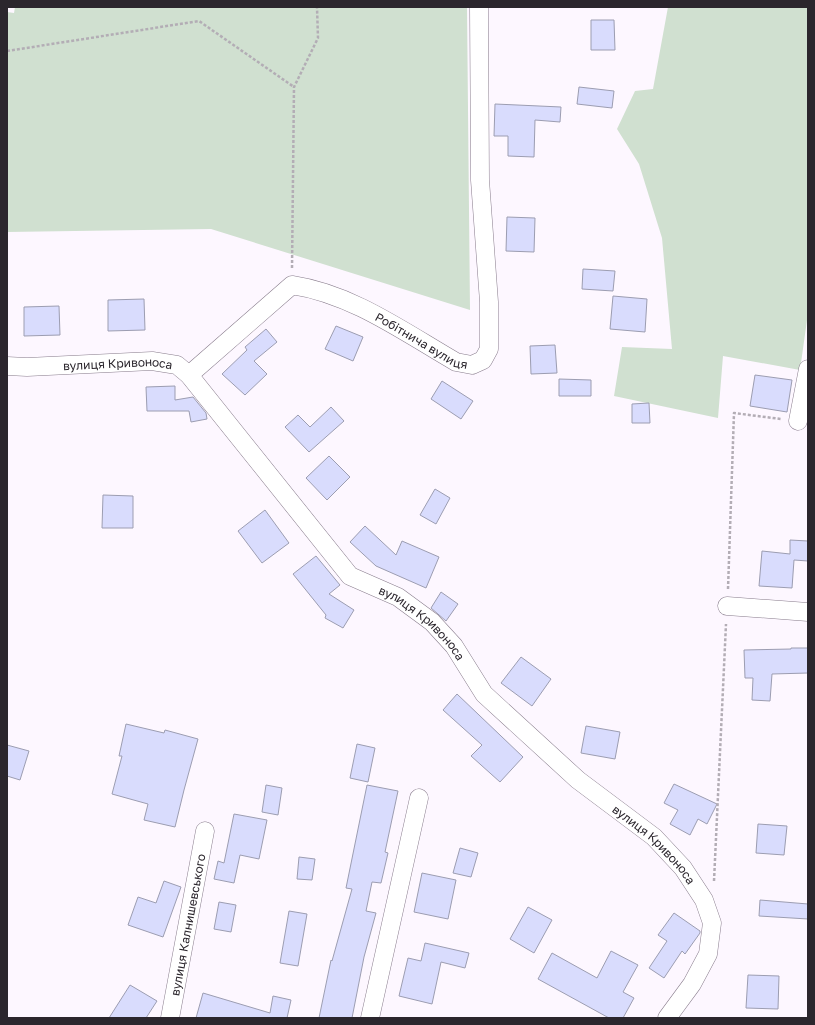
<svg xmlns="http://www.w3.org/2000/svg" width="815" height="1025" viewBox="0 0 815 1025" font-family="'Golos Text',sans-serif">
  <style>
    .green { fill: #d0e0d0 }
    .building { fill: #d9dcfd; stroke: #9c9db1 }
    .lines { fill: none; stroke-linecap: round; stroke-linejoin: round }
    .minor-casing { stroke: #887c8c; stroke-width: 19 }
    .path { stroke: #b3adb5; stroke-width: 2.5; stroke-dasharray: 3 2; stroke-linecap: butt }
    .minor { stroke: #fff; stroke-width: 18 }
    .labels { text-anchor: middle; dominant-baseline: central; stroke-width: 4; stroke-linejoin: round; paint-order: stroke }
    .street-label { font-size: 12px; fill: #2b262d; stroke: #fff }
  </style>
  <rect width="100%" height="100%" fill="#fdf7ff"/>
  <path class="green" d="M 15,7 L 467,7 L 470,310 L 211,229 L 7,232 L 7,12 L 14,13 Z
    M 668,7 L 808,7 L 808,313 L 800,370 L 723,356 L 718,418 L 614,396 L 622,347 L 672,349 L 662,238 L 639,164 L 617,129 L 635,91 L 653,89 Z"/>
  <path class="building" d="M 591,20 L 614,20 L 615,50 L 591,50 Z
    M 579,87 L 614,91 L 612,108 L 577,104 Z
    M 495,104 L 561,107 L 560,122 L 535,120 L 534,157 L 508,156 L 508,136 L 494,136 Z
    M 507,217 L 535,218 L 534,252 L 506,251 Z
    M 583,269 L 615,271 L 613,291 L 582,289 Z
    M 613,296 L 647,299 L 645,332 L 610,329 Z
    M 144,299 L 145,330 L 108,331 L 108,300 Z
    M 59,306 L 60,335 L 24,336 L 24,307 Z
    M 336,326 L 363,337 L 353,361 L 325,349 Z
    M 266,329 L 277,342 L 254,361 L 267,374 L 245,395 L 222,374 L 247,350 L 245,347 Z
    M 555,345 L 557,373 L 531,374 L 530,346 Z
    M 755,375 L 792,380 L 787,412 L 750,406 Z
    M 559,379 L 591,380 L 591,396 L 559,396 Z
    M 442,381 L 473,401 L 461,419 L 431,399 Z
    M 175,386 L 175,400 L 193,397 L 206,413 L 207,419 L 191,422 L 189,411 L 147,411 L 146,387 Z
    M 649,403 L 650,423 L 632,423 L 632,404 Z
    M 331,407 L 344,421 L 309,452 L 285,427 L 298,415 L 310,427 Z
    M 329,456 L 350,477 L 327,500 L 306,478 Z
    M 435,489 L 450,498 L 436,524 L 420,515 Z
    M 103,495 L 133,496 L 133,528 L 102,528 Z
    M 265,510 L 289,543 L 262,563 L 238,531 Z
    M 365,526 L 396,555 L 402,541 L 439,557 L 426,588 L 376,566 L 350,542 Z
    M 790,540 L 808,541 L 808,561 L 794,560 L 792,588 L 759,586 L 762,551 L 790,554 Z
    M 316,556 L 340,585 L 329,594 L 354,610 L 343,628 L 325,618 L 326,615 L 293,574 Z
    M 441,592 L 458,604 L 446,621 L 431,608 Z
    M 791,648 L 808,648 L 808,673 L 772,674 L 770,701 L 752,700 L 753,678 L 745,678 L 744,650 L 791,649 Z
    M 521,657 L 551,679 L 532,706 L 501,683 Z
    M 457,694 L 523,757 L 500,782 L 471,756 L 482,745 L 443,710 Z
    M 126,724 L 164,733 L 165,730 L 198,739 L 184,790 L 175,827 L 144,820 L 148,804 L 112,794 L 122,756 L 119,756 Z
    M 586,726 L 620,732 L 615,759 L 581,753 Z
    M 357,744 L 375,748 L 368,782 L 350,778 Z
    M 7,745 L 29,751 L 20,780 L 7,776 Z
    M 674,784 L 717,804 L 707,824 L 698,819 L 690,835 L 670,824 L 678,810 L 664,803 Z
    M 266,785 L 282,788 L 278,815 L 262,812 Z
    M 367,785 L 398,791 L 385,852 L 388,853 L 381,883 L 372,882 L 366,911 L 376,913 L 364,957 L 352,1018 L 319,1018 L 331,960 L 332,961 L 352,889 L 346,888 Z
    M 234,814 L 267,820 L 259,859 L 240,855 L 234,883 L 214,879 L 218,861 L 224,863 Z
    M 758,824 L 787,826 L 784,855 L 756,853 Z
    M 460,848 L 478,853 L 471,877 L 453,873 Z
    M 299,857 L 315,859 L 312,880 L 297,879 Z
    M 422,873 L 456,880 L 448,919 L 414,912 Z
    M 164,881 L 181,887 L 163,937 L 128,925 L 138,897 L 156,903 Z
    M 760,900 L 808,904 L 808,919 L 759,916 Z
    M 219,902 L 236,905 L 231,932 L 214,929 Z
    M 528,907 L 552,920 L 534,953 L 510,939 Z
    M 289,911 L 307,914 L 298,966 L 280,963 Z
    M 674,913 L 700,931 L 700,933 L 685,954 L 682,951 L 664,978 L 649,968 L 667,941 L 658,935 Z
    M 425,943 L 469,953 L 465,968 L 441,962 L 432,1004 L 399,996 L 408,958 L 421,961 Z
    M 611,951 L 638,965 L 623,992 L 634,998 L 623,1018 L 609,1018 L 538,979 L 552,953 L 597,978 Z
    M 748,975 L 779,976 L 778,1009 L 746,1008 Z
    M 130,985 L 157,1001 L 146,1018 L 109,1018 Z
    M 203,993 L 270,1013 L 273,996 L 291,1000 L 287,1018 L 196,1018 Z"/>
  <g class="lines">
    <defs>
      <g id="minor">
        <path id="s1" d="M 7,366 L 27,367 L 152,361 L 177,365 L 189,375 L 350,576 L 398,597 L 432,622 L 454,646 L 484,694 L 578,780 L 654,837 L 683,868 L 704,900 L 712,923 L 708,954 L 692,984 L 667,1018"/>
        <path id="s2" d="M 189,375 L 292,285 C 352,294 404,332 456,362 L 472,365 L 483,360 L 489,349 L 489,302 L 480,180 L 479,7"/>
        <path d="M 798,421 L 808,369"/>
        <path d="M 727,606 L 808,612"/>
        <path id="s3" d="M 170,1018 L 205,831"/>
        <path d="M 370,1018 L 419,798"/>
      </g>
    </defs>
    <use href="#minor" class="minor-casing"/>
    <path class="path" d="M 7,51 L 199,21 L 294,87
      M 292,268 L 294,87 L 318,38 L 317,7
      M 728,589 L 734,413 L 781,419
      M 714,881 L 726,624"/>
    <use href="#minor" class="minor"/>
  </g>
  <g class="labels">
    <g class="street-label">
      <text stroke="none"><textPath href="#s2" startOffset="279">Робітнича вулиця</textPath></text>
      <text stroke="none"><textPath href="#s1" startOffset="111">вулиця Кривоноса</textPath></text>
      <text stroke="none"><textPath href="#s1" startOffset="531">вулиця Кривоноса</textPath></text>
      <text stroke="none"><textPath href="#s1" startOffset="855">вулиця Кривоноса</textPath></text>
      <text stroke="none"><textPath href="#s3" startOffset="95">вулиця Калнишевського</textPath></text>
    </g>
  </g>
  <rect width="815" height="1025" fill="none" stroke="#2b262d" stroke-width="16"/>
</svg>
